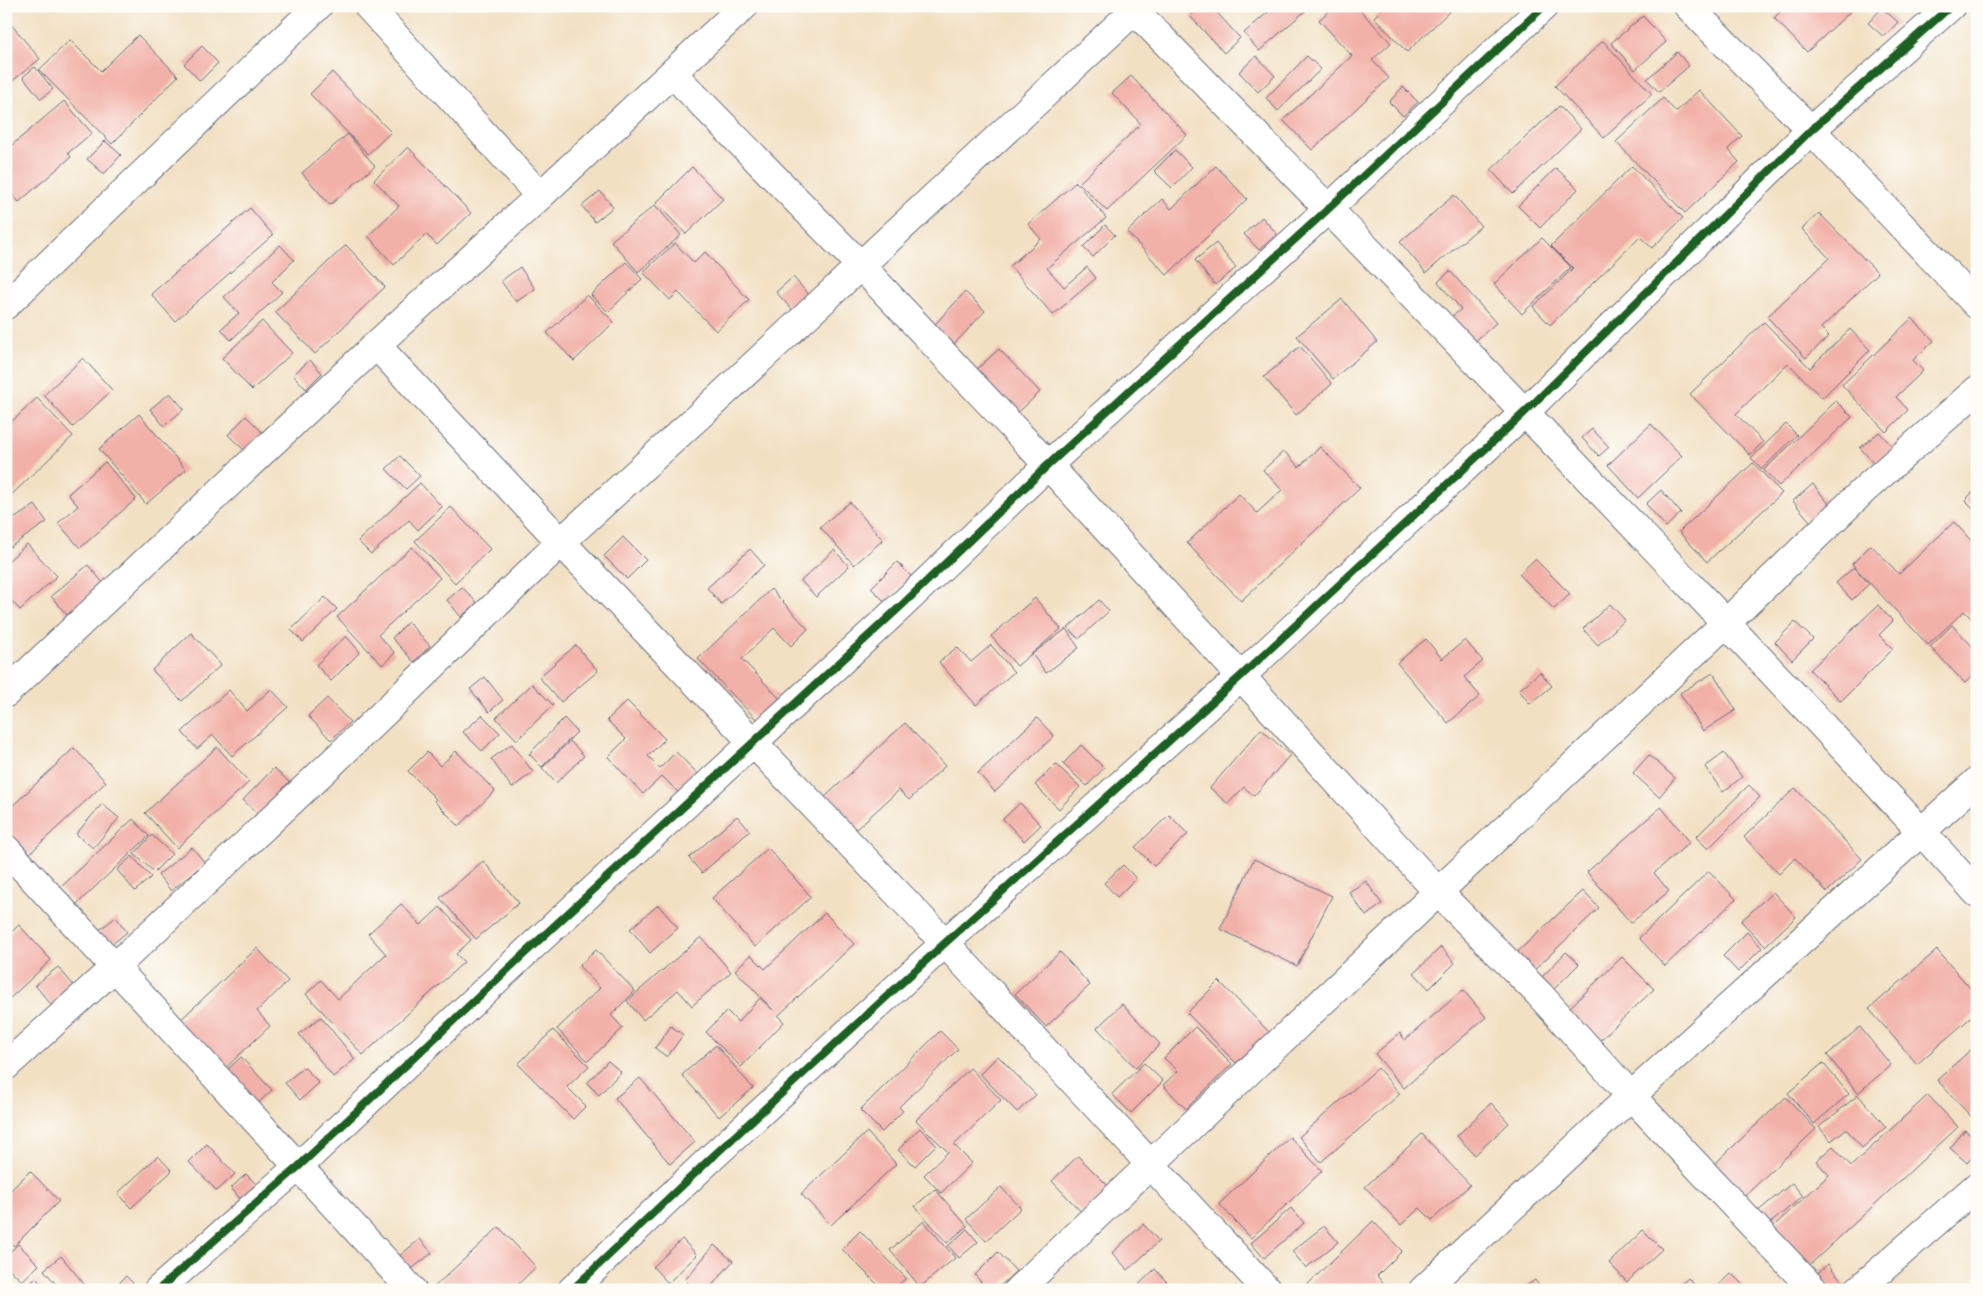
<svg xmlns="http://www.w3.org/2000/svg" width="1983" height="1296" viewBox="0 0 1983 1296" font-family="'IM FELL Great Primer',serif">
  <style>
    .building { fill: #f2b1a8 }
    .lines { fill: none; stroke-linecap: round; stroke-linejoin: round }
    .minor-casing { stroke: #666d81; stroke-width: 30 }
    .minor { stroke: #fff; stroke-width: 28 }
    .cycleway-casing { stroke: #fdfcf7; stroke-width: 11 }
    .cycleway { stroke: #1b5e20; stroke-width: 8 }
  </style>
  <rect width="100%" height="100%" fill="#fdfcf7"/>
  <filter id="ink" filterUnits="userSpaceOnUse"><feTurbulence type="fractalNoise" baseFrequency=".02" numOctaves="2"/><feDisplacementMap in="SourceGraphic" scale="10" xChannelSelector="R" yChannelSelector="G"/><feConvolveMatrix kernelMatrix="1 2 1 2 8 2 1 2 1" color-interpolation-filters="sRGB"/></filter>
  <filter id="wash" filterUnits="userSpaceOnUse"><feTurbulence type="fractalNoise" baseFrequency=".0096" numOctaves="4" result="noise"/><feDisplacementMap in="SourceGraphic" scale="20" xChannelSelector="R" yChannelSelector="G"/><feGaussianBlur stdDeviation="1.12" result="paint"/><feColorMatrix in="noise" values="0 0 0 0 0 0 0 0 0 0 0 0 0 0 0 0 0 1.4 0 .05"/><feComposite in="paint" operator="in"/></filter>
  <g filter="url(#wash)">
    <rect width="100%" height="100%" fill="#f2e0c3"/>
    <g id="blocks">
      <path class="building" d="M 1200,6 L 1211,6 L 1240,38 L 1224,53 L 1190,16 Z
        M 1275,6 L 1311,6 L 1259,51 L 1244,33 Z
        M 1334,6 L 1362,6 L 1359,9 L 1391,43 L 1372,60 L 1389,78 L 1312,150 L 1283,120 L 1352,56 L 1319,20 Z
        M 1385,6 L 1455,6 L 1407,52 L 1374,17 Z
        M 1786,6 L 1849,6 L 1852,10 L 1807,52 L 1774,18 Z
        M 1882,8 L 1898,22 L 1884,37 L 1868,23 Z
        M 1643,16 L 1666,42 L 1635,70 L 1611,43 Z
        M 10,23 L 40,59 L 6,86 L 6,26 Z
        M 138,35 L 178,76 L 112,144 L 39,70 L 70,40 L 101,71 Z
        M 1603,41 L 1652,94 L 1604,138 L 1555,86 Z
        M 202,46 L 218,63 L 200,81 L 184,64 Z
        M 1677,52 L 1689,66 L 1659,92 L 1647,79 Z
        M 1256,56 L 1275,76 L 1258,92 L 1239,72 Z
        M 1307,56 L 1321,69 L 1278,111 L 1266,98 Z
        M 35,67 L 53,89 L 41,99 L 23,77 Z
        M 332,72 L 391,132 L 368,154 L 310,94 Z
        M 1131,76 L 1187,135 L 1107,211 L 1079,183 L 1141,124 L 1112,93 Z
        M 1403,87 L 1418,102 L 1403,116 L 1389,102 Z
        M 1699,90 L 1742,136 L 1728,149 L 1739,162 L 1685,213 L 1616,142 L 1663,98 L 1676,112 Z
        M 64,101 L 92,133 L 68,153 L 71,157 L 19,202 L 6,187 L 6,139 L 12,145 Z
        M 1559,106 L 1581,129 L 1513,194 L 1491,170 Z
        M 348,134 L 375,166 L 330,205 L 302,173 Z
        M 105,141 L 121,155 L 104,174 L 87,159 Z
        M 408,147 L 471,213 L 437,245 L 426,234 L 394,265 L 368,236 L 399,206 L 374,180 Z
        M 1175,150 L 1192,167 L 1172,188 L 1154,171 Z
        M 1216,166 L 1247,199 L 1167,275 L 1127,232 L 1162,199 L 1171,209 Z
        M 1632,166 L 1683,218 L 1652,248 L 1640,237 L 1550,325 L 1533,307 L 1573,268 L 1551,246 Z
        M 692,167 L 723,199 L 686,234 L 656,203 Z
        M 1556,168 L 1578,189 L 1540,228 L 1518,206 Z
        M 1076,182 L 1106,218 L 1047,268 L 1064,287 L 1087,267 L 1096,278 L 1053,315 L 1010,266 L 1041,239 L 1028,224 Z
        M 600,191 L 613,207 L 595,222 L 582,206 Z
        M 1454,195 L 1481,226 L 1426,273 L 1400,242 Z
        M 655,205 L 681,235 L 638,272 L 611,241 Z
        M 250,208 L 273,235 L 175,321 L 151,294 Z
        M 1819,213 L 1878,273 L 1821,328 L 1829,336 L 1806,358 L 1767,317 L 1829,258 L 1802,229 Z
        M 1262,217 L 1277,234 L 1259,250 L 1244,234 Z
        M 1105,225 L 1115,235 L 1093,257 L 1083,247 Z
        M 1542,238 L 1571,267 L 1522,314 L 1494,284 Z
        M 675,243 L 694,263 L 705,252 L 749,300 L 716,331 L 678,292 L 670,300 L 643,272 Z
        M 1216,243 L 1236,268 L 1215,285 L 1195,260 Z
        M 280,245 L 294,260 L 272,282 L 282,292 L 231,340 L 221,329 L 239,313 L 224,297 Z
        M 346,245 L 385,287 L 315,354 L 275,312 Z
        M 626,262 L 642,279 L 608,312 L 591,295 Z
        M 520,267 L 535,289 L 516,302 L 501,281 Z
        M 1450,271 L 1496,323 L 1473,343 L 1450,318 L 1461,309 L 1438,282 Z
        M 793,277 L 810,296 L 794,312 L 776,292 Z
        M 965,292 L 985,311 L 944,355 L 924,336 Z
        M 587,295 L 614,322 L 574,361 L 547,333 Z
        M 1342,299 L 1377,342 L 1333,379 L 1297,336 Z
        M 1912,318 L 1934,341 L 1913,360 L 1923,371 L 1896,397 L 1908,410 L 1886,432 L 1842,385 Z
        M 262,321 L 292,353 L 252,390 L 222,358 Z
        M 1764,322 L 1810,368 L 1850,329 L 1870,350 L 1822,398 L 1788,363 L 1736,414 L 1763,442 L 1750,455 L 1690,394 Z
        M 1300,346 L 1332,384 L 1296,415 L 1264,377 Z
        M 999,349 L 1040,392 L 1006,424 L 965,380 Z
        M 83,358 L 112,390 L 73,427 L 44,395 Z
        M 310,360 L 322,373 L 306,389 L 293,375 Z
        M 170,393 L 184,409 L 164,426 L 150,409 Z
        M 37,398 L 73,436 L 6,500 L 6,427 Z
        M 1836,401 L 1852,417 L 1779,486 L 1764,470 Z
        M 139,414 L 186,470 L 146,504 L 99,449 Z
        M 246,416 L 263,433 L 245,451 L 228,435 Z
        M 1651,424 L 1682,456 L 1638,498 L 1608,465 Z
        M 1786,424 L 1797,435 L 1762,469 L 1751,458 Z
        M 1592,429 L 1609,447 L 1599,456 L 1582,438 Z
        M 1879,432 L 1894,448 L 1875,464 L 1860,448 Z
        M 1320,447 L 1360,488 L 1241,601 L 1187,543 L 1239,494 L 1257,513 L 1282,490 L 1263,470 L 1284,451 L 1299,467 Z
        M 400,456 L 420,476 L 406,489 L 386,469 Z
        M 105,462 L 136,499 L 80,548 L 58,523 L 78,506 L 68,494 Z
        M 1753,463 L 1782,493 L 1707,562 L 1679,532 Z
        M 420,483 L 442,507 L 418,530 L 409,520 L 371,554 L 358,541 Z
        M 1813,484 L 1834,510 L 1814,526 L 1793,501 Z
        M 1977,488 L 1977,509 L 1975,510 L 1965,500 Z
        M 1661,490 L 1681,513 L 1666,527 L 1646,504 Z
        M 850,502 L 883,540 L 854,565 L 820,527 Z
        M 35,505 L 47,522 L 10,547 L 6,541 L 6,524 Z
        M 451,507 L 490,549 L 455,583 L 415,541 Z
        M 1954,522 L 1977,547 L 1977,624 L 1964,611 L 1928,645 L 1852,564 L 1871,545 L 1899,574 Z
        M 623,537 L 646,560 L 627,579 L 604,556 Z
        M 27,544 L 57,576 L 20,610 L 6,595 L 6,563 Z
        M 412,547 L 440,578 L 378,635 L 395,653 L 382,665 L 337,617 Z
        M 750,549 L 764,565 L 721,604 L 707,588 Z
        M 834,550 L 849,566 L 816,597 L 801,581 Z
        M 1535,559 L 1570,594 L 1554,609 L 1519,574 Z
        M 897,562 L 911,576 L 885,602 L 871,588 Z
        M 88,565 L 104,584 L 67,615 L 51,596 Z
        M 1854,567 L 1869,584 L 1852,600 L 1836,583 Z
        M 462,587 L 477,603 L 461,617 L 447,600 Z
        M 771,589 L 808,629 L 791,646 L 774,628 L 742,659 L 781,700 L 759,722 L 698,659 Z
        M 325,597 L 337,609 L 303,642 L 291,630 Z
        M 1035,598 L 1061,629 L 1017,666 L 991,636 Z
        M 1099,600 L 1109,611 L 1079,639 L 1068,628 Z
        M 1610,604 L 1625,620 L 1598,645 L 1583,629 Z
        M 1878,605 L 1893,621 L 1879,635 L 1893,649 L 1841,701 L 1810,670 Z
        M 408,622 L 430,646 L 414,662 L 392,638 Z
        M 1795,622 L 1813,639 L 1792,660 L 1775,642 Z
        M 1952,625 L 1977,651 L 1977,672 L 1965,683 L 1930,647 Z
        M 1066,629 L 1079,648 L 1046,673 L 1032,654 Z
        M 191,633 L 221,665 L 182,701 L 152,670 Z
        M 346,636 L 360,652 L 331,681 L 316,665 Z
        M 1426,639 L 1442,659 L 1465,640 L 1483,661 L 1464,677 L 1480,696 L 1448,723 L 1397,663 Z
        M 576,645 L 598,671 L 561,702 L 539,677 Z
        M 991,645 L 1014,672 L 976,705 L 939,662 L 957,647 L 971,662 Z
        M 1540,672 L 1552,686 L 1530,704 L 1519,690 Z
        M 1713,673 L 1736,710 L 1703,731 L 1680,693 Z
        M 485,677 L 503,700 L 489,712 L 470,689 Z
        M 532,684 L 553,705 L 517,740 L 496,718 Z
        M 271,689 L 288,707 L 232,756 L 213,735 L 197,749 L 182,732 L 229,690 L 247,711 Z
        M 327,698 L 350,722 L 331,740 L 308,716 Z
        M 627,701 L 665,739 L 648,756 L 660,768 L 676,752 L 698,774 L 679,793 L 662,776 L 643,794 L 608,757 L 626,739 L 607,720 Z
        M 482,715 L 500,733 L 482,751 L 463,732 Z
        M 564,718 L 577,732 L 542,767 L 529,754 Z
        M 1037,718 L 1054,736 L 995,792 L 978,773 Z
        M 905,723 L 945,766 L 909,800 L 899,790 L 842,842 L 812,809 Z
        M 1261,729 L 1290,755 L 1254,796 L 1244,787 L 1228,804 L 1210,788 Z
        M 570,741 L 584,756 L 556,783 L 542,768 Z
        M 512,744 L 533,772 L 512,788 L 491,759 Z
        M 1081,745 L 1104,768 L 1087,786 L 1063,764 Z
        M 217,747 L 249,782 L 177,848 L 145,813 Z
        M 74,748 L 106,782 L 27,856 L 6,833 L 6,812 Z
        M 456,751 L 495,791 L 459,826 L 434,801 L 436,799 L 408,771 L 427,752 L 440,766 Z
        M 1724,753 L 1742,777 L 1723,792 L 1705,767 Z
        M 1649,755 L 1675,778 L 1659,797 L 1633,773 Z
        M 1056,764 L 1080,787 L 1059,809 L 1035,785 Z
        M 274,768 L 289,782 L 259,815 L 243,800 Z
        M 1749,785 L 1760,797 L 1708,849 L 1696,837 Z
        M 1795,788 L 1862,859 L 1827,892 L 1795,858 L 1779,874 L 1744,837 Z
        M 1020,803 L 1041,825 L 1024,841 L 1003,819 Z
        M 102,804 L 119,818 L 93,848 L 76,834 Z
        M 1661,807 L 1690,842 L 1654,873 L 1669,891 L 1631,923 L 1587,872 Z
        M 1169,815 L 1188,834 L 1154,866 L 1135,847 Z
        M 737,816 L 750,831 L 702,873 L 689,858 Z
        M 133,819 L 149,836 L 76,905 L 60,888 Z
        M 152,835 L 172,854 L 154,872 L 134,854 Z
        M 192,847 L 205,863 L 171,891 L 158,875 Z
        M 768,848 L 811,897 L 755,947 L 712,898 Z
        M 132,856 L 151,877 L 135,891 L 117,870 Z
        M 1254,859 L 1332,896 L 1297,966 L 1220,929 Z
        M 483,861 L 519,903 L 476,939 L 440,898 Z
        M 1123,865 L 1136,878 L 1117,897 L 1104,883 Z
        M 1709,871 L 1736,899 L 1665,966 L 1639,938 Z
        M 1366,881 L 1382,904 L 1366,916 L 1349,892 Z
        M 1583,891 L 1599,908 L 1528,976 L 1511,958 Z
        M 1773,892 L 1796,917 L 1765,946 L 1741,921 Z
        M 401,904 L 421,925 L 440,907 L 471,940 L 456,954 L 464,962 L 363,1055 L 306,994 L 321,980 L 338,999 L 386,954 L 368,934 Z
        M 658,905 L 678,928 L 650,953 L 630,929 Z
        M 825,913 L 854,944 L 778,1016 L 784,1022 L 741,1067 L 706,1032 L 727,1011 L 738,1022 L 760,998 L 773,1010 L 735,970 L 751,955 L 765,969 Z
        M 116,917 L 127,932 L 110,946 L 98,931 Z
        M 19,925 L 51,960 L 6,1002 L 6,937 Z
        M 1747,932 L 1762,948 L 1738,972 L 1723,956 Z
        M 701,937 L 731,972 L 692,1006 L 678,990 L 643,1020 L 627,1001 Z
        M 1441,947 L 1455,963 L 1429,989 L 1414,973 Z
        M 257,948 L 288,981 L 257,1011 L 270,1026 L 220,1073 L 175,1025 Z
        M 596,950 L 635,991 L 611,1015 L 623,1028 L 588,1061 L 557,1029 L 600,988 L 579,966 Z
        M 1937,950 L 1977,996 L 1977,1012 L 1917,1064 L 1869,1009 Z
        M 1060,952 L 1090,985 L 1046,1027 L 1015,994 Z
        M 1566,952 L 1579,964 L 1550,993 L 1538,981 Z
        M 1622,957 L 1654,989 L 1594,1046 L 1563,1014 Z
        M 58,967 L 76,988 L 53,1007 L 35,985 Z
        M 1219,981 L 1269,1032 L 1236,1063 L 1187,1013 Z
        M 1463,990 L 1486,1017 L 1404,1088 L 1375,1054 L 1400,1033 L 1405,1040 Z
        M 1122,1004 L 1160,1044 L 1136,1068 L 1097,1028 Z
        M 321,1017 L 355,1059 L 333,1077 L 299,1034 Z
        M 671,1026 L 683,1035 L 667,1057 L 655,1048 Z
        M 1195,1027 L 1232,1064 L 1186,1109 L 1163,1085 L 1178,1071 L 1164,1058 Z
        M 1860,1027 L 1891,1065 L 1858,1093 L 1827,1055 Z
        M 553,1030 L 589,1066 L 567,1087 L 586,1106 L 573,1119 L 518,1064 Z
        M 940,1031 L 958,1049 L 899,1107 L 903,1111 L 882,1132 L 860,1110 Z
        M 6,1037 L 14,1045 L 6,1052 Z
        M 1977,1044 L 1977,1123 L 1937,1080 Z
        M 716,1045 L 753,1088 L 719,1117 L 682,1075 Z
        M 998,1056 L 1036,1095 L 1017,1112 L 980,1074 Z
        M 241,1057 L 272,1090 L 255,1106 L 224,1073 Z
        M 608,1061 L 621,1072 L 599,1095 L 587,1083 Z
        M 1144,1063 L 1163,1081 L 1131,1113 L 1112,1094 Z
        M 1823,1063 L 1849,1094 L 1814,1124 L 1788,1093 Z
        M 304,1067 L 319,1083 L 300,1100 L 285,1083 Z
        M 970,1068 L 1001,1100 L 954,1145 L 972,1163 L 941,1193 L 924,1175 L 948,1152 L 916,1120 Z
        M 1378,1068 L 1400,1094 L 1321,1162 L 1299,1137 Z
        M 640,1078 L 695,1142 L 670,1164 L 615,1098 Z
        M 1858,1095 L 1886,1127 L 1862,1148 L 1846,1129 L 1831,1141 L 1819,1127 Z
        M 1928,1095 L 1958,1127 L 1801,1273 L 1765,1234 L 1829,1175 L 1816,1161 L 1833,1146 L 1851,1166 Z
        M 1786,1097 L 1816,1129 L 1737,1203 L 1707,1171 Z
        M 1491,1103 L 1509,1123 L 1475,1155 L 1457,1136 Z
        M 920,1128 L 936,1145 L 915,1166 L 898,1150 Z
        M 1965,1130 L 1977,1141 L 1977,1152 L 1967,1163 L 1950,1148 Z
        M 867,1132 L 896,1164 L 831,1225 L 801,1194 Z
        M 1422,1134 L 1470,1185 L 1432,1220 L 1420,1208 L 1401,1225 L 1365,1187 Z
        M 1290,1137 L 1322,1171 L 1251,1238 L 1219,1204 Z
        M 207,1144 L 235,1174 L 217,1191 L 189,1162 Z
        M 158,1156 L 172,1171 L 131,1208 L 118,1193 Z
        M 1078,1156 L 1113,1191 L 1086,1217 L 1052,1181 Z
        M 30,1171 L 59,1201 L 14,1246 L 6,1238 L 6,1195 Z
        M 246,1174 L 260,1188 L 244,1203 L 231,1188 Z
        M 1792,1183 L 1803,1196 L 1762,1230 L 1751,1217 Z
        M 1001,1187 L 1021,1208 L 986,1241 L 966,1219 Z
        M 935,1189 L 967,1226 L 947,1243 L 915,1206 Z
        M 1291,1208 L 1304,1223 L 1264,1258 L 1251,1243 Z
        M 924,1221 L 955,1258 L 920,1287 L 890,1250 Z
        M 1373,1221 L 1402,1251 L 1377,1276 L 1390,1290 L 1312,1290 L 1307,1285 Z
        M 1143,1224 L 1159,1241 L 1128,1270 L 1112,1253 Z
        M 1324,1226 L 1338,1242 L 1306,1268 L 1292,1251 Z
        M 499,1227 L 536,1267 L 512,1290 L 435,1290 L 433,1288 Z
        M 967,1229 L 978,1242 L 959,1258 L 948,1246 Z
        M 1643,1230 L 1662,1249 L 1627,1282 L 1609,1263 Z
        M 860,1231 L 906,1278 L 893,1290 L 883,1290 L 842,1249 Z
        M 420,1239 L 432,1253 L 404,1275 L 393,1261 Z
        M 682,1239 L 697,1255 L 668,1283 L 653,1267 Z
        M 18,1244 L 39,1265 L 22,1281 L 6,1266 L 6,1256 Z
        M 714,1245 L 733,1261 L 708,1290 L 696,1290 L 685,1280 Z
        M 998,1252 L 1016,1271 L 996,1290 L 988,1290 L 975,1275 Z
        M 61,1256 L 89,1290 L 61,1290 L 44,1270 Z
        M 1828,1264 L 1847,1287 L 1844,1290 L 1819,1290 L 1810,1280 Z
        M 1155,1269 L 1174,1290 L 1133,1290 Z
        M 1731,1273 L 1748,1290 L 1713,1290 Z
        M 126,1276 L 140,1290 L 112,1290 Z
        M 36,1278 L 47,1290 L 23,1290 Z
        M 1688,1278 L 1699,1290 L 1675,1290 Z
        M 1535,1280 L 1542,1290 L 1520,1290 Z"/>
    </g>
  </g>
  <g filter="url(#ink)">
    <use href="#blocks" fill-opacity="0" stroke="#666d81" stroke-width="1"/>
    <g class="lines">
      <defs>
        <path id="minor" d="M 368,6 L 540,196
          M 1130,6 C 1304,183 1477,362 1649,542 C 1759,658 1870,774 1977,893
          M 1688,6 L 1811,130 L 1977,305
          M 672,73 L 860,265 L 1048,465 L 1438,892 L 1539,994 L 1631,1096 L 1814,1290
          M 6,305 L 318,6
          M 376,345 L 561,542 L 945,943 L 1267,1290
          M 6,693 L 376,345 L 540,196 L 744,6
          M 6,849 L 412,1290
          M 6,1066 L 115,967 L 334,761 L 561,542 L 712,404 L 1139,6
          M 158,1290 L 299,1166 L 525,953 L 902,605 L 1048,465 L 1327,210 L 1544,6
          M 572,1290 L 709,1160 L 945,943 L 1241,676 L 1525,412 L 1811,130 L 1951,6
          M 1018,1290 L 1438,892 L 1726,623 L 1865,489 L 1977,390
          M 1423,1290 L 1631,1096 L 1977,781
          M 1858,1290 L 1977,1186"/>
      </defs>
      <use href="#minor" class="minor-casing"/>
      <use href="#minor" class="minor"/>
      <defs>
        <path id="cycleway" d="M 158,1290 L 299,1166 L 525,953 L 902,605 L 1048,465 L 1327,210 L 1544,6
          M 572,1290 L 709,1160 L 945,943 L 1241,676 L 1525,412 L 1811,130 L 1951,6"/>
      </defs>
      <use href="#cycleway" class="cycleway-casing"/>
      <use href="#cycleway" class="cycleway"/>
    </g>
  </g>
  <rect width="1983" height="1296" fill="none" stroke="#fdfcf7" stroke-width="25"/>
</svg>
